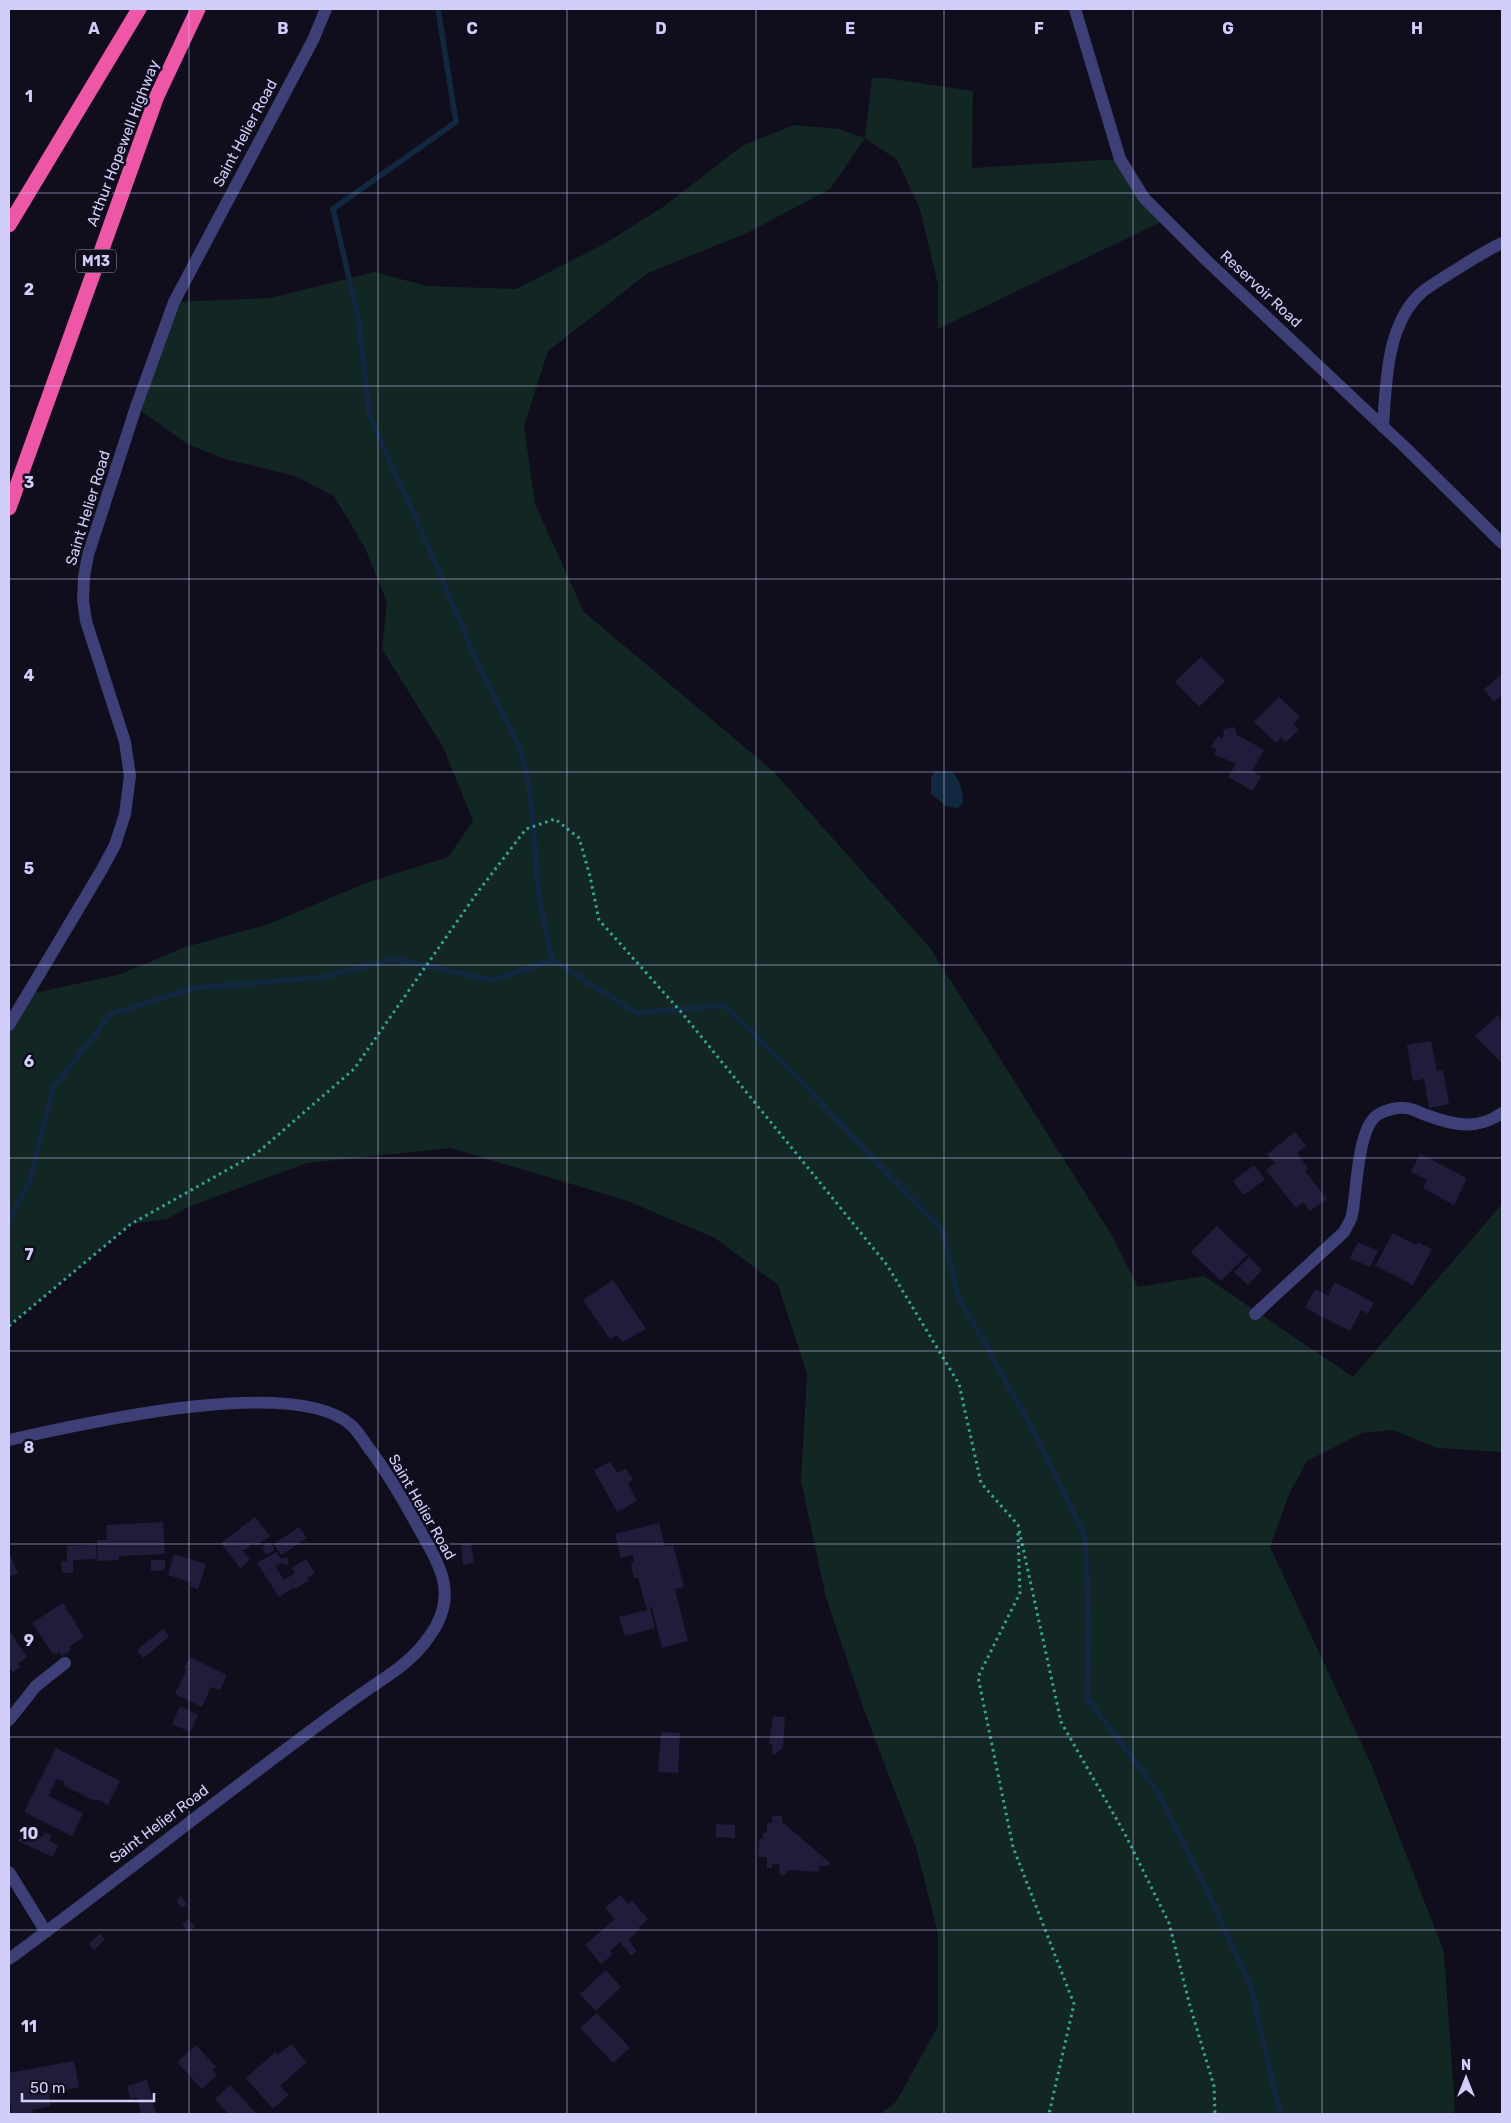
<svg xmlns="http://www.w3.org/2000/svg" width="1511" height="2123" viewBox="0 0 1511 2123" font-family="Rubik,sans-serif">
  <style>
    .green { fill: #122624 }
    .water { fill: #122841 }
    .lines { fill: none; stroke-linecap: round; stroke-linejoin: round }
    .stream { stroke: #122841; stroke-width: 5.5 }
    .building { fill: #201c3c }
    .path { stroke: #39a496; stroke-width: 3; stroke-dasharray: 2.5 4; stroke-linecap: butt }
    .minor { stroke: #3e3f77; stroke-width: 12 }
    .highway { stroke: #ee56a8; stroke-width: 15 }
    .grid { fill: none; stroke: #d1cffa; stroke-width: 1; stroke-opacity: 0.55 }
    .labels { text-anchor: middle; dominant-baseline: central; stroke-width: 5; stroke-linejoin: round; paint-order: stroke }
    .shield { fill: #100e1d; stroke: #9795b8; stroke-width: 1 }
    .shield-label { font-size: 14px; font-weight: bold; fill: #d1cffa }
    .street-label { font-size: 15px; fill: #d1cffa; stroke: #100e1d }
    .grid-label { font-size: 16px; text-anchor: middle; font-weight: bold; fill: #d1cffa; stroke: #100e1d; stroke-width: 5; stroke-linejoin: round; paint-order: stroke }
  </style>
  <rect width="100%" height="100%" fill="#100e1d"/>
  <path class="green" d="M 872,78 L 885,78 L 973,91 L 972,168 L 1120,159 L 1165,220 L 938,329 L 938,285 L 920,209 L 897,160 L 865,138 L 830,189 L 749,232 L 648,273 L 548,351 L 524,426 L 535,504 L 584,612 L 773,771 L 930,948 L 1111,1234 L 1138,1287 L 1204,1276 L 1353,1377 L 1502,1204 L 1502,1452 L 1437,1448 L 1393,1430 L 1362,1433 L 1307,1461 L 1289,1494 L 1270,1547 L 1371,1764 L 1444,1952 L 1455,2108 L 1453,2114 L 880,2114 L 896,2102 L 938,2026 L 938,1934 L 916,1847 L 864,1710 L 826,1597 L 801,1481 L 807,1373 L 778,1285 L 715,1238 L 625,1200 L 451,1148 L 307,1163 L 188,1207 L 167,1219 L 131,1224 L 9,1326 L 9,1025 L 26,995 L 121,974 L 185,947 L 266,925 L 366,883 L 448,857 L 473,821 L 443,747 L 382,649 L 387,602 L 365,548 L 334,496 L 295,476 L 225,459 L 187,444 L 136,407 L 174,302 L 271,298 L 374,272 L 427,286 L 516,289 L 604,244 L 663,207 L 742,146 L 794,125 L 839,129 L 865,138 Z"/>
  <path class="water" d="M 935,771 L 953,772 C 960,781 963,791 963,802 L 958,808 L 946,806 L 931,794 L 931,778 Z"/>
  <g class="lines">
    <path class="stream" d="M 438,9 L 456,122 L 333,209 L 358,317 L 370,417 L 430,550 L 473,653 L 521,750 L 530,791 L 539,897 L 552,960 L 637,1013 L 724,1005 L 801,1081 L 877,1163 L 943,1231 L 958,1296 L 1032,1428 L 1085,1537 L 1089,1629 L 1087,1698 L 1157,1791 L 1198,1872 L 1250,1984 L 1280,2114
      M 9,1220 L 30,1181 L 53,1088 L 111,1014 L 194,988 L 323,977 L 394,959 L 493,980 L 552,960"/>
  </g>
  <path class="building" d="M 1201,657 L 1225,681 L 1199,707 L 1175,682 Z
    M 1502,674 L 1502,695 L 1494,702 L 1484,689 Z
    M 1279,697 L 1300,717 L 1293,724 L 1299,729 L 1286,742 L 1281,737 L 1276,743 L 1254,722 Z
    M 1235,727 L 1236,734 L 1264,750 L 1252,771 L 1261,776 L 1253,791 L 1228,777 L 1236,764 L 1214,754 L 1217,750 L 1211,747 L 1218,736 L 1223,739 L 1224,729 Z
    M 1498,1015 L 1502,1020 L 1502,1063 L 1475,1036 Z
    M 1431,1041 L 1437,1071 L 1443,1070 L 1449,1104 L 1429,1108 L 1424,1079 L 1413,1081 L 1407,1045 Z
    M 1295,1132 L 1306,1146 L 1297,1153 L 1308,1168 L 1305,1171 L 1327,1199 L 1310,1211 L 1303,1202 L 1296,1208 L 1266,1170 L 1275,1163 L 1267,1154 Z
    M 1420,1154 L 1467,1178 L 1454,1205 L 1423,1188 L 1427,1180 L 1411,1172 Z
    M 1254,1165 L 1265,1179 L 1244,1195 L 1233,1181 Z
    M 1217,1226 L 1247,1255 L 1221,1281 L 1191,1252 Z
    M 1393,1233 L 1416,1245 L 1418,1242 L 1432,1249 L 1413,1285 L 1375,1266 Z
    M 1358,1242 L 1378,1251 L 1370,1267 L 1350,1258 Z
    M 1249,1257 L 1262,1270 L 1248,1285 L 1234,1272 Z
    M 613,1280 L 646,1329 L 622,1342 L 617,1335 L 610,1339 L 583,1300 Z
    M 1335,1282 L 1374,1303 L 1368,1314 L 1361,1310 L 1350,1331 L 1305,1308 L 1315,1289 L 1328,1296 Z
    M 610,1462 L 617,1473 L 626,1468 L 633,1480 L 628,1483 L 637,1501 L 617,1512 L 594,1470 Z
    M 255,1517 L 270,1536 L 256,1546 L 254,1543 L 243,1551 L 250,1560 L 240,1568 L 221,1543 Z
    M 163,1522 L 165,1554 L 119,1556 L 119,1560 L 98,1561 L 97,1540 L 107,1540 L 106,1525 Z
    M 659,1523 L 665,1547 L 673,1545 L 684,1587 L 675,1589 L 688,1641 L 662,1648 L 652,1607 L 650,1607 L 655,1628 L 625,1636 L 619,1617 L 647,1610 L 638,1578 L 634,1578 L 631,1564 L 634,1561 L 633,1555 L 621,1558 L 615,1534 Z
    M 299,1527 L 307,1538 L 281,1555 L 274,1544 Z
    M 270,1542 L 275,1550 L 266,1555 L 262,1547 Z
    M 471,1543 L 474,1563 L 463,1565 L 461,1544 Z
    M 96,1545 L 97,1559 L 73,1560 L 73,1573 L 62,1573 L 61,1561 L 67,1561 L 67,1546 Z
    M 276,1552 L 281,1559 L 287,1557 L 289,1559 L 287,1566 L 281,1563 L 275,1566 L 284,1580 L 295,1573 L 292,1568 L 306,1559 L 315,1573 L 307,1578 L 309,1580 L 295,1589 L 294,1587 L 279,1597 L 257,1563 Z
    M 9,1553 L 18,1573 L 9,1577 Z
    M 174,1554 L 206,1564 L 198,1589 L 190,1586 L 191,1582 L 168,1575 Z
    M 151,1560 L 165,1560 L 165,1570 L 151,1571 Z
    M 63,1603 L 84,1637 L 69,1647 L 71,1650 L 62,1656 L 59,1652 L 54,1655 L 32,1623 Z
    M 163,1629 L 169,1637 L 143,1658 L 137,1650 Z
    M 11,1633 L 27,1657 L 18,1663 L 21,1667 L 13,1672 L 10,1669 L 9,1670 L 9,1635 Z
    M 190,1657 L 227,1675 L 220,1690 L 211,1687 L 202,1707 L 175,1694 L 187,1669 L 184,1668 Z
    M 180,1706 L 198,1715 L 190,1732 L 172,1724 Z
    M 773,1716 L 785,1717 L 783,1747 L 773,1756 L 772,1744 L 769,1744 Z
    M 661,1732 L 680,1733 L 678,1773 L 658,1772 Z
    M 56,1748 L 120,1781 L 108,1805 L 97,1799 L 95,1801 L 63,1785 L 65,1782 L 57,1779 L 48,1796 L 83,1813 L 72,1836 L 24,1812 Z
    M 772,1816 L 782,1816 L 782,1822 L 830,1863 L 828,1866 L 819,1866 L 819,1872 L 789,1870 L 783,1876 L 779,1872 L 780,1865 L 772,1864 L 772,1868 L 767,1868 L 767,1857 L 758,1857 L 759,1839 L 763,1839 L 763,1833 L 767,1832 L 767,1823 L 772,1823 Z
    M 716,1824 L 735,1825 L 735,1838 L 716,1837 Z
    M 24,1828 L 42,1837 L 45,1832 L 52,1835 L 49,1841 L 58,1845 L 53,1857 L 18,1841 Z
    M 620,1895 L 628,1904 L 632,1901 L 648,1919 L 638,1928 L 640,1929 L 628,1940 L 637,1951 L 631,1956 L 620,1942 L 610,1951 L 613,1954 L 601,1964 L 585,1945 L 615,1919 L 605,1908 Z
    M 181,1896 L 187,1904 L 182,1908 L 176,1901 Z
    M 188,1919 L 195,1927 L 189,1932 L 182,1925 Z
    M 100,1934 L 105,1939 L 94,1950 L 89,1944 Z
    M 606,1970 L 621,1987 L 596,2011 L 580,1994 Z
    M 597,2013 L 630,2048 L 613,2063 L 580,2028 Z
    M 291,2044 L 307,2062 L 280,2086 L 289,2095 L 273,2109 L 246,2078 L 275,2052 L 278,2055 Z
    M 196,2045 L 216,2067 L 212,2070 L 217,2075 L 202,2089 L 177,2062 Z
    M 74,2061 L 79,2087 L 49,2094 L 51,2106 L 32,2110 L 33,2114 L 12,2114 L 9,2095 L 9,2073 Z
    M 147,2080 L 156,2114 L 141,2114 L 137,2097 L 130,2099 L 127,2086 Z
    M 230,2085 L 257,2114 L 228,2114 L 215,2099 Z"/>
  <g class="lines">
    <path class="path" d="M 9,1326 L 131,1224 L 257,1153 L 354,1069 L 477,893 L 526,829 L 555,819 L 579,838 L 590,876 L 599,920 L 682,1013 L 887,1265 L 959,1384 L 981,1483 L 1018,1525 L 1061,1722 L 1125,1834 L 1169,1923 L 1190,2006 L 1214,2086 L 1215,2114
      M 1018,1533 L 1020,1593 L 978,1677 L 1013,1847 L 1074,2004 L 1049,2114"/>
    <path class="minor" d="M 1075,9 L 1120,159 L 1144,198 L 1205,259 L 1409,451 L 1502,543
      M 1383,427 C 1386,384 1386,325 1421,293 C 1429,286 1440,280 1449,274 C 1467,263 1483,252 1502,243
      M 9,1025 L 101,871 L 115,845 L 125,814 L 130,776 L 125,742 L 86,621 L 83,600 L 84,577 L 88,555 L 136,407 L 174,302 L 313,40 L 326,9
      M 1255,1314 L 1344,1232 C 1346,1227 1351,1221 1352,1215 C 1357,1192 1357,1125 1379,1114 C 1387,1110 1396,1107 1405,1108 C 1412,1108 1420,1113 1426,1115 C 1453,1125 1477,1131 1502,1113
      M 9,1440 C 81,1424 293,1374 351,1425 C 358,1431 363,1440 368,1447 C 388,1473 404,1501 419,1529 C 441,1567 459,1596 429,1637 C 413,1660 392,1673 370,1688 C 345,1705 321,1723 297,1741 C 200,1813 106,1888 9,1959
      M 9,1720 L 36,1686 L 65,1663
      M 9,1872 L 46,1932"/>
    <path class="highway" d="M 9,225 L 139,9
      M 9,508 L 157,96 L 198,9"/>
  </g>
  <path class="grid" d="M 189,9 L 189,2114M 378,9 L 378,2114M 567,9 L 567,2114M 756,9 L 756,2114M 944,9 L 944,2114M 1133,9 L 1133,2114M 1322,9 L 1322,2114M 9,193 L 1502,193M 9,386 L 1502,386M 9,579 L 1502,579M 9,772 L 1502,772M 9,965 L 1502,965M 9,1158 L 1502,1158M 9,1351 L 1502,1351M 9,1544 L 1502,1544M 9,1737 L 1502,1737M 9,1930 L 1502,1930"/>
  <g class="labels">
    <rect class="shield" x="76" y="249.5" width="40" height="23" rx="4"/>
    <g class="shield-label">
      <text x="96" y="261">M13</text>
    </g>
    <g class="street-label">
      <text transform="translate(245 133) rotate(-62)">Saint Helier Road</text>
      <text transform="translate(123 143) rotate(-69)">Arthur Hopewell Highway</text>
      <text transform="translate(1261 289) rotate(43)">Reservoir Road</text>
      <text transform="translate(88 508) rotate(-73)">Saint Helier Road</text>
      <text transform="translate(422 1507) rotate(60)">Saint Helier Road</text>
      <text transform="translate(159 1824) rotate(-37)">Saint Helier Road</text>
    </g>
  </g>
  <g class="grid-label">
    <text x="94" y="34">A</text>
    <text x="283" y="34">B</text>
    <text x="472" y="34">C</text>
    <text x="661" y="34">D</text>
    <text x="850" y="34">E</text>
    <text x="1039" y="34">F</text>
    <text x="1228" y="34">G</text>
    <text x="1417" y="34">H</text>
    <text x="29" y="102">1</text>
    <text x="29" y="295">2</text>
    <text x="29" y="488">3</text>
    <text x="29" y="681">4</text>
    <text x="29" y="874">5</text>
    <text x="29" y="1067">6</text>
    <text x="29" y="1260">7</text>
    <text x="29" y="1453">8</text>
    <text x="29" y="1646">9</text>
    <text x="29" y="1839">10</text>
    <text x="29" y="2032">11</text>
  </g>
  <rect width="1511" height="2123" fill="none" stroke="#d1cffa" stroke-width="20"/>
  <g transform="translate(1466 2078)" stroke="#100e1d" stroke-width="4" paint-order="stroke">
  <path d="M0-4L9 19L0 12L-9 19Z" fill="#d1cffa"/>
  <text y="-8" font-size="14" font-weight="bold" text-anchor="middle" fill="#d1cffa">N</text>
  </g>
  <path d="M22 2093v8h132v-8" fill="none" stroke="#d1cffa" stroke-width="2.5"/>
  <text x="30" y="2093" font-size="15" fill="#d1cffa" stroke="#100e1d" stroke-width="4" paint-order="stroke">50 m</text>
</svg>
